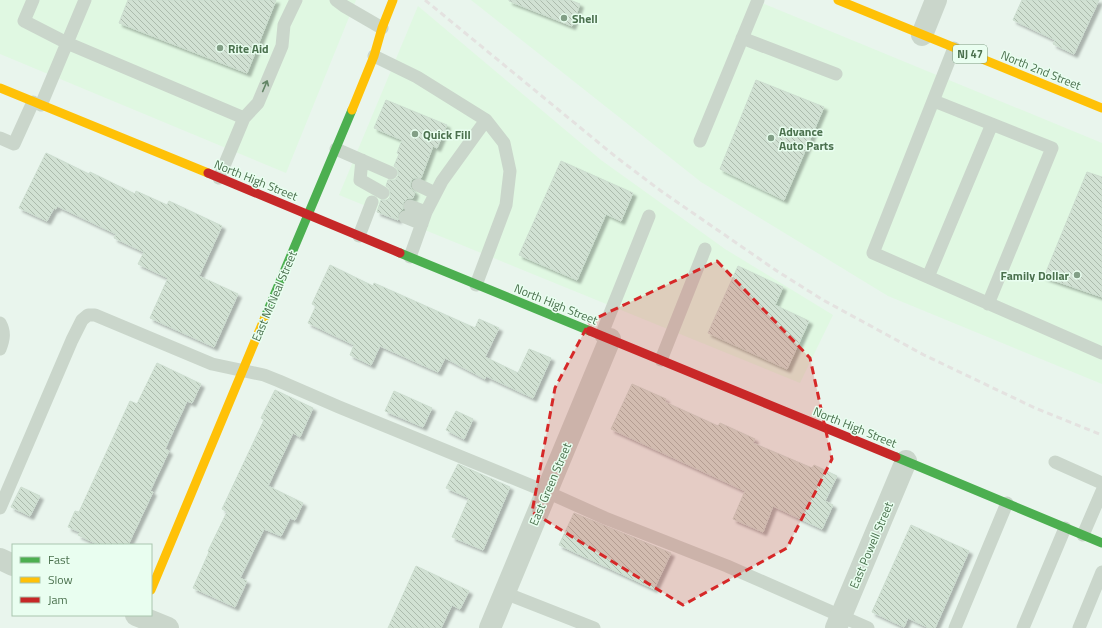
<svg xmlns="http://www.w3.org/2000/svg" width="1102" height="628" viewBox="0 0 1102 628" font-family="'Titillium Web',sans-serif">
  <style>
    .commercial { fill: #e0f8e2 }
    .building { fill: url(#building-back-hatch); stroke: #ccddcf; filter: url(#shadow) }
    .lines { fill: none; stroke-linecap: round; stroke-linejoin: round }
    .lane { stroke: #cad6cb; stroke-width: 13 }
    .street { stroke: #cad6cb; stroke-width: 22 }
    .fast { stroke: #4caf50; stroke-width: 9 }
    .slow { stroke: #ffc107; stroke-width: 9 }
    .jam { stroke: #c62828; stroke-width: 9 }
    .rail { stroke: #e4e2e0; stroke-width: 3; stroke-dasharray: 6 4; stroke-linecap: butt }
    .oneway { stroke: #648567 }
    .marked { fill: #d62828; fill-opacity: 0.2; stroke: #d62828; stroke-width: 3; stroke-dasharray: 8 5; stroke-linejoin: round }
    .poi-dot { fill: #829f86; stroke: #e9fef0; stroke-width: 1.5 }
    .labels { text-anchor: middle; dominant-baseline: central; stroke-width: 3; stroke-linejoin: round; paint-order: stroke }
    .shield { fill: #e9fef0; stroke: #7a9b7f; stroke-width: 1 }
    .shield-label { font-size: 11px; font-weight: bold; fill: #4b714e }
    .poi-label { font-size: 12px; font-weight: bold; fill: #4b714e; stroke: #e9fef0; text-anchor: start }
    .street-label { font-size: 12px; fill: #4b714e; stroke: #e9fef0 }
  </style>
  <defs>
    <pattern id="building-back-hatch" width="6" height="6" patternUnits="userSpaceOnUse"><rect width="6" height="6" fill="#d1e1d3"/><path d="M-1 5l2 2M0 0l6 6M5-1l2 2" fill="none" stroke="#acbbad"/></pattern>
    <filter id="shadow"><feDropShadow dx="3.5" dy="3.5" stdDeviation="1" flood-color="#0004"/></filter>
  </defs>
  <rect width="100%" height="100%" fill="#e9f5ed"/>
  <path class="commercial" d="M 0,0 L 356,0 L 286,173 L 0,54 Z
    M 471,0 L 755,0 L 1102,143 L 1102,384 L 888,296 L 701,182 Z
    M 418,6 L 601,160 L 725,249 L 833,315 L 800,383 L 339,195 Z"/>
  <path class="building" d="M 128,0 L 276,0 L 247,73 L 119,23 Z
    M 509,0 L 570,0 L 580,4 L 572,26 L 509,1 Z
    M 1022,0 L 1099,0 L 1074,54 L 1053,44 L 1055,40 L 1013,20 Z
    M 756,80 L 824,107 L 784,200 L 720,169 Z
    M 386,100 L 447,125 L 437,148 L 433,146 L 421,178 L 414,178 L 411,181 L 410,186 L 412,190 L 415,192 L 413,198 L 408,198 L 403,203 L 403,209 L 398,214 L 398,220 L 377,212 L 381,200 L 387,200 L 390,197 L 390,189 L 386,186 L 388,180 L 395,180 L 398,176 L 398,169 L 394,166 L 399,154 L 397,153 L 402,140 L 374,128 Z
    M 46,153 L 89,174 L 90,172 L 135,194 L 136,191 L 167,205 L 169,201 L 222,226 L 199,276 L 238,294 L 214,347 L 150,318 L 168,278 L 138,264 L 144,252 L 114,238 L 116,234 L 57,206 L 56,209 L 54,208 L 47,221 L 19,208 Z
    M 561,161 L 633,193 L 621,221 L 606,214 L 577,280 L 519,255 Z
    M 1087,172 L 1102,177 L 1102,297 L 1044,277 Z
    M 330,265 L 373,286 L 374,283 L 475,328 L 479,319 L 499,328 L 485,357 L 518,373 L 529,349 L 551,358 L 533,398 L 486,376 L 485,379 L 445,358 L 438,372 L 380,346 L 371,365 L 350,355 L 354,345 L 308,323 L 316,306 L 312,304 Z
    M 738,266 L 783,287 L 775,305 L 809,321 L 787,369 L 708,333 Z
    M 157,363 L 201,384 L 192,403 L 187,401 L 165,449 L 169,451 L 150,491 L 153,492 L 128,545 L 99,545 L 78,535 L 80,532 L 68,527 L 75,511 L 79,512 L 130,401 L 137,404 Z
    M 632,384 L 666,399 L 665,402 L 718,426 L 720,423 L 755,439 L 753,443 L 812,468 L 814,465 L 837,476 L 825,501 L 833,505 L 822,529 L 773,506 L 763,532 L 733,519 L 745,491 L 611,429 Z
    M 275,390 L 313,408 L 300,437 L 293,433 L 268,486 L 303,503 L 295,520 L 290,518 L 281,536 L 264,529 L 240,578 L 247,581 L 235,607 L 193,588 L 209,552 L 208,551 L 227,512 L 222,509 L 264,420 L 261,418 Z
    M 394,391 L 432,408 L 423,427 L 385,411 Z
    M 456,411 L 473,419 L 464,439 L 446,430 Z
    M 458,464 L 510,487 L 483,550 L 452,537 L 469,498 L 446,488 Z
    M 21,487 L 40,496 L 30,516 L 11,507 Z
    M 574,513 L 671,553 L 654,589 L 559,545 Z
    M 911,525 L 969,551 L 935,628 L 929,628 L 908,618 L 904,627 L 872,612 Z
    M 416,566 L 469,591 L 460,609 L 452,605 L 441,628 L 388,628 Z"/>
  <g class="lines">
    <path class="lane" d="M 33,0 L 24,21 L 67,43 L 244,118 L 219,178
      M 336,0 L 344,6 L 382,28
      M 742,38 L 836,74
      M 954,48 L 873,253 L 1102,353
      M 374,56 L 417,77 L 486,120 L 504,143 L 510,171 L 506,205 L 476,285
      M 934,101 L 1052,148 L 988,304
      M 41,105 L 85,0
      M 244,118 L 258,103 L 282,46 L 284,25 L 296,0
      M 0,138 L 14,144 L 33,102
      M 700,141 L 758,0
      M 336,149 L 391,173
      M 362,160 L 360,180 L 383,193
      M 418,185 L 435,193
      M 410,206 L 426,212
      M 405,217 L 422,224
      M 359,236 L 372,202
      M 410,257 L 426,212 L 442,181 L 486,120
      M 928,277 L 992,124
      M 0,323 C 5,332 4,339 0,349
      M 601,336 L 649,216
      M 661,360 L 705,249
      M 1055,462 L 1102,483
      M 0,508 L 72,340 L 82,320 L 88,315 L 95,315 L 212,364 L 264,375 L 279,381 L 339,407 L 547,492 L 605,518 L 727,566 L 868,628
      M 1083,535 L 1102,491
      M 505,593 L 594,628
      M 955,628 L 1007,503
      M 1023,628 L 1065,528
      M 1079,628 L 1102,572"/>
    <path class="street" d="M 922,35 L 936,0
      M 0,559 L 13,565
      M 136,615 L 168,628
      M 490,628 L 610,339
      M 836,628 L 906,461"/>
    <path class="fast" d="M 400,253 L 590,331
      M 265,317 L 352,110
      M 896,457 L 1102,543"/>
    <path class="slow" d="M 838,0 L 1102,108
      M 0,88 L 208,173
      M 352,110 L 374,56 L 382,28 L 393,0
      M 151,590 L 265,317"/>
    <path class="jam" d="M 208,173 L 400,253
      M 590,331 L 896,457"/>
    <path class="rail" d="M 425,0 L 616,157 L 661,191 L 777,271 L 823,300 L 924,355 L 1035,408 L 1102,435"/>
  </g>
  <defs><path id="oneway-shaft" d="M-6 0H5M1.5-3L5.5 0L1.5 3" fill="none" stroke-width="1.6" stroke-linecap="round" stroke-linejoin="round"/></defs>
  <use class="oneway" href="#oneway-shaft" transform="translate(265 86) rotate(-67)"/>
  <path class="marked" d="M 717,261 L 810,358 L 832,459 L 787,548 L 683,605 L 532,512 L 555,388 L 590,321 Z"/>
  <g class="poi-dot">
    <circle cx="564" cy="18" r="4"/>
    <circle cx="220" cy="48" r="4"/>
    <circle cx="415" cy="134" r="4"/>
    <circle cx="771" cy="138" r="4"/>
    <circle cx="1077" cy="275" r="4"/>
  </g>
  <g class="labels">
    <rect class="shield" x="953" y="45" width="34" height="18" rx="3"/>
    <g class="shield-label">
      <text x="970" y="54">NJ 47</text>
    </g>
    <g class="poi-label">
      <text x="572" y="18">Shell</text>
      <text x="228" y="48">Rite Aid</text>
      <text x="779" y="131">Advance<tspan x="779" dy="14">Auto Parts</tspan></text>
      <text x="423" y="134">Quick Fill</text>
      <text x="1069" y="275" text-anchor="end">Family Dollar</text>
    </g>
    <g class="street-label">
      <text transform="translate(1041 70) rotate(22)">North 2nd Street</text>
      <text transform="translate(256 180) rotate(22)">North High Street</text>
      <text transform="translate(274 296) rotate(-67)">East McNeal Street</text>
      <text transform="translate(556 304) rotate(22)">North High Street</text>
      <text transform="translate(855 427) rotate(22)">North High Street</text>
      <text transform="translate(550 484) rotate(-67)">East Green Street</text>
      <text transform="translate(871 545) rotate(-67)">East Powell Street</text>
    </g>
  </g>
  <rect x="12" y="544" width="140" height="72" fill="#e9fef0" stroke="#aac6af"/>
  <rect x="20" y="557" width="20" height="6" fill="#4caf50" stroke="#aac6af"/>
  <text x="48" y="564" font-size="12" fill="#4b714e">Fast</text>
  <rect x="20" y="577" width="20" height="6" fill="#ffc107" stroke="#aac6af"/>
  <text x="48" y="584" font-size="12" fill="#4b714e">Slow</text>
  <rect x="20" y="597" width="20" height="6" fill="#c62828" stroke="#aac6af"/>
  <text x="48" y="604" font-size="12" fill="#4b714e">Jam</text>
</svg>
